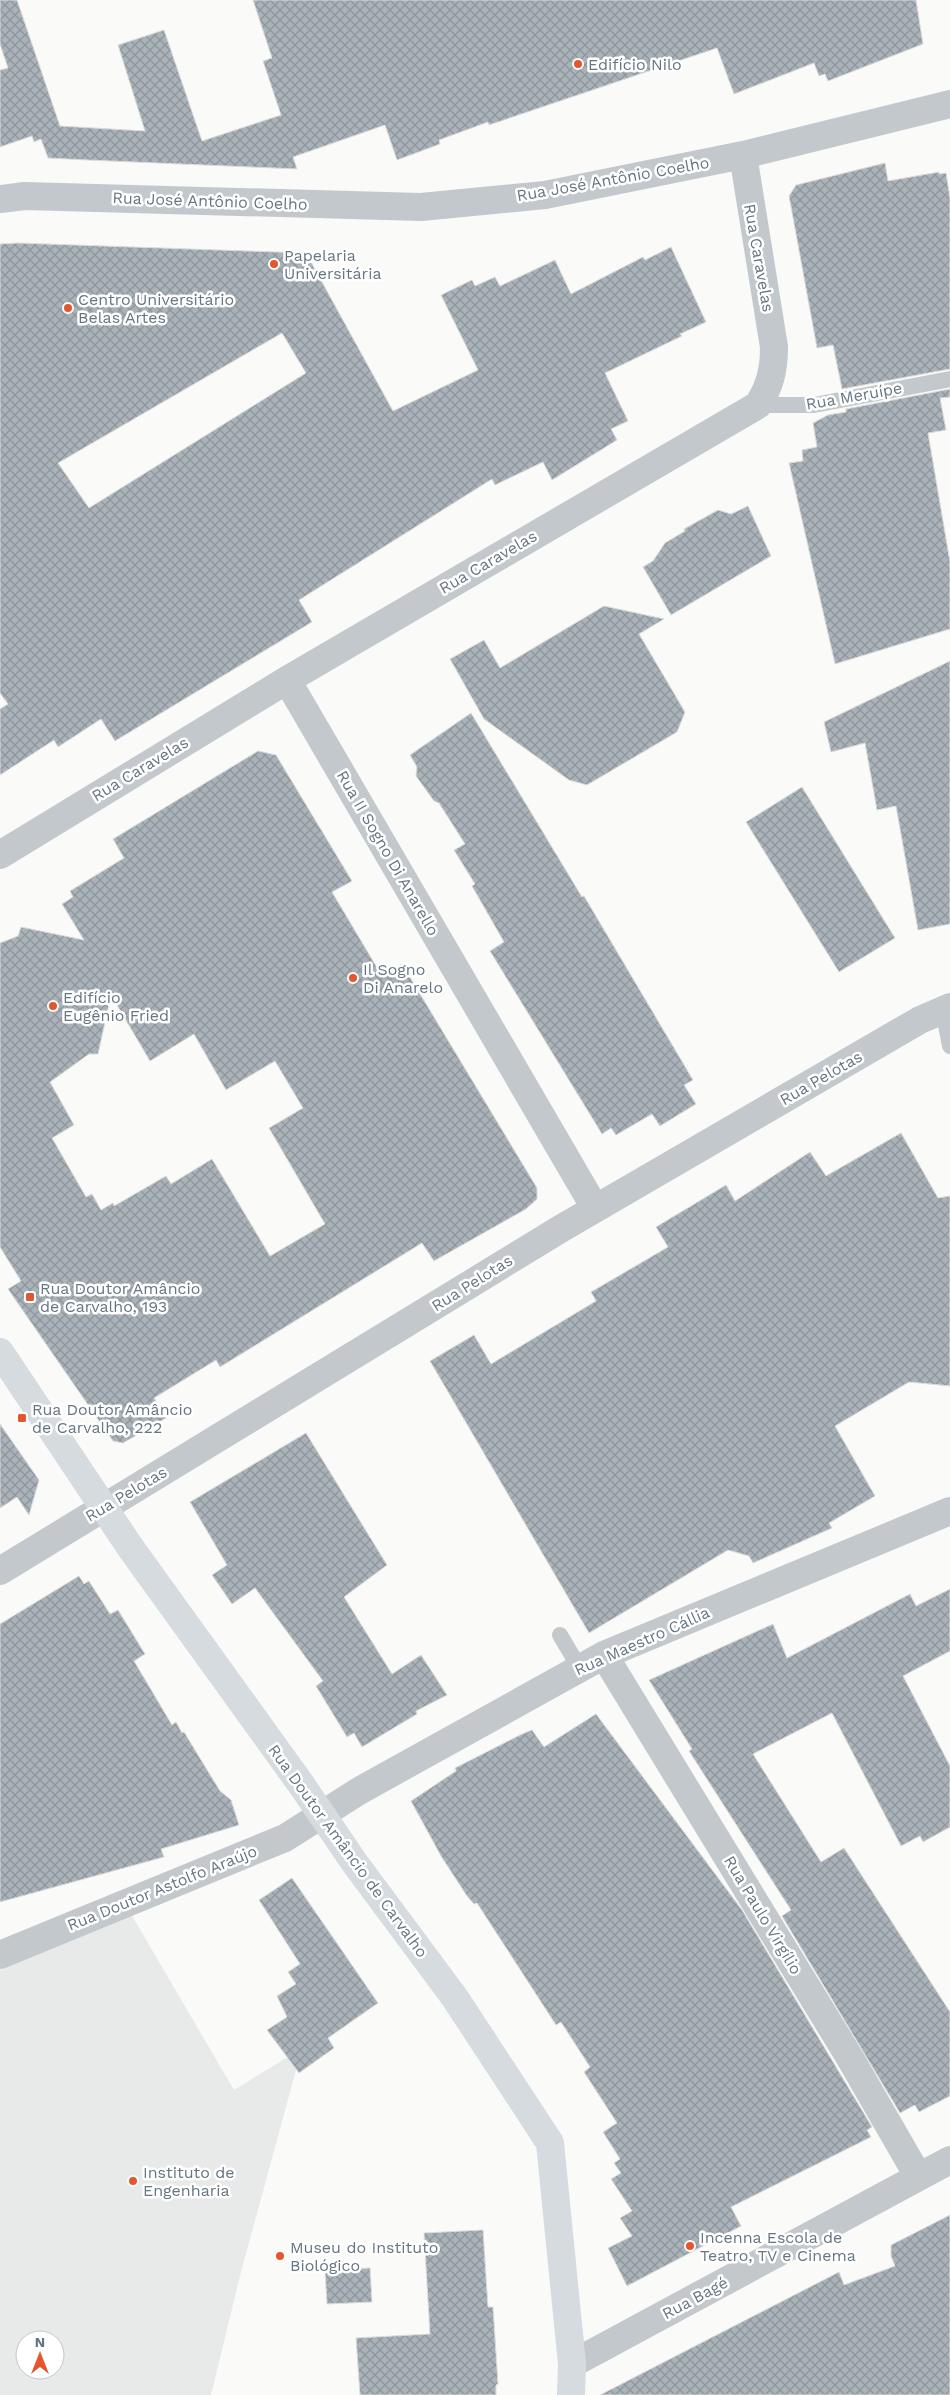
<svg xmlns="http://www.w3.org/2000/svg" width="950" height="2395" viewBox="0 0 950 2395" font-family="'Work Sans',sans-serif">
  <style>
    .built { fill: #e8e9e9; fill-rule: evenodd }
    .building { fill: url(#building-cross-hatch); stroke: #dcdcda; fill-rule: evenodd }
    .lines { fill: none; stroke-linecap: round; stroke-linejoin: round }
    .lane { stroke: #c3c8cc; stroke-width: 16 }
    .street { stroke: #c3c8cc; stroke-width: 28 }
    .secondary { stroke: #d6dbdf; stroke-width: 28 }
    .poi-dot { fill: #e4572e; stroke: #fff; stroke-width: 2 }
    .labels { text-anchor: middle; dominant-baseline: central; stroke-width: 5; stroke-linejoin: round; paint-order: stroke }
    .poi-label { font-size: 16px; fill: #657683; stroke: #fff; text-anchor: start }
    .street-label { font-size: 16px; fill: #657683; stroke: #fff }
  </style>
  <defs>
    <pattern id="building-cross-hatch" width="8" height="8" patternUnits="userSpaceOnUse" patternTransform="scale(1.25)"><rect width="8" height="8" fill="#aab3b9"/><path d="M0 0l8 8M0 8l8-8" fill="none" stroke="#8e969c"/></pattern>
  </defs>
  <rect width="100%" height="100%" fill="#fafaf8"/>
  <path class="built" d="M 131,1914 L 234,2090 L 302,2048 L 241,2272 L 211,2395 L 0,2395 L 0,1970 ZM 25,2340 L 55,2340 L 55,2370 L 25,2370 Z"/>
  <path class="building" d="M 0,0 L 17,0 L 60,126 L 145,131 L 118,45 L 164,30 L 202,141 L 281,115 L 263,61 L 272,58 L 253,0 L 916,0 L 923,44 L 828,81 L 825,74 L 819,76 L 814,63 L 734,94 L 717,48 L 489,125 L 488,122 L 439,140 L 440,144 L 397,160 L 385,125 L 293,157 L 297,169 L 87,160 L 48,158 L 41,139 L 34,142 L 32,136 L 0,147 L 0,70 L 8,68 L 0,44 Z
    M 885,163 L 888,181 L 939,172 L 939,174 L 946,173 L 950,198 L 950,369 L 842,389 L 833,345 L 817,348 L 789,196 L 796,185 Z
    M 18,243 L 306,253 L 393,411 L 478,370 L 441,295 L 472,280 L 475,286 L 495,277 L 500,286 L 555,260 L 571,294 L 643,257 L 645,260 L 671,247 L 706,322 L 680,334 L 682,336 L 605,373 L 628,421 L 611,429 L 617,440 L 552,480 L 543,462 L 495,485 L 492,479 L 299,600 L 312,622 L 115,741 L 101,719 L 58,747 L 54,740 L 0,775 L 0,709 L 8,704 L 0,693 L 0,244 ZM 282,333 L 306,373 L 89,508 L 58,463 Z
    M 950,389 L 950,397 L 940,398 L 946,430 L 928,433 L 950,562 L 950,629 L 835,664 L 789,463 L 803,461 L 802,450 L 817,447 L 813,423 L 828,415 L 846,412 L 846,409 Z
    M 748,506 L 771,556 L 671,615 L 643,567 L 653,561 L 665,543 L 685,531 L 684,529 L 718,510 L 731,514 Z
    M 604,606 L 664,619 L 639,634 L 685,712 L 677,732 L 587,785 L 569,780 L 484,719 L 450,659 L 484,640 L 500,668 Z
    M 950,661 L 950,924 L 918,930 L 896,806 L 877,810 L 865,743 L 831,752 L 824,722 Z
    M 471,713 L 582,897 L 584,896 L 693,1080 L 684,1085 L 696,1104 L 660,1126 L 652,1114 L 616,1135 L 611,1128 L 602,1134 L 490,951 L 504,942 L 472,886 L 475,884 L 454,850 L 465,844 L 439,803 L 434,801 L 416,776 L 417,767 L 410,755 Z
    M 258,751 L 276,755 L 352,881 L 332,892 L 382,976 L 402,964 L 537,1188 L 537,1199 L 526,1209 L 434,1261 L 422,1243 L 220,1367 L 216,1360 L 154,1398 L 166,1418 L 123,1443 L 113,1441 L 8,1289 L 21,1281 L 0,1247 L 0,943 L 18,936 L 21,927 L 84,940 L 62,904 L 73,897 L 70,891 L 124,858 L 113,839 ZM 111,995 L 150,1061 L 194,1034 L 226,1090 L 275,1061 L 303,1108 L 269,1128 L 325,1224 L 270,1256 L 212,1159 L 171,1184 L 166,1176 L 114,1206 L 113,1203 L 101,1210 L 92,1194 L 86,1197 L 52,1138 L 74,1125 L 50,1082 L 89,1054 L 98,1054 Z
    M 802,787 L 895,938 L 839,972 L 746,822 Z
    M 901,1133 L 938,1198 L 950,1196 L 950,1386 L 909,1382 L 835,1426 L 875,1496 L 829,1523 L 832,1528 L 753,1563 L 749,1556 L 728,1550 L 589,1633 L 430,1361 L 474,1335 L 491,1364 L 596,1301 L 591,1292 L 668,1247 L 656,1227 L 726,1185 L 735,1201 L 810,1152 L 826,1176 Z
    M 0,1424 L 39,1480 L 29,1515 L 17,1497 L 0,1508 Z
    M 306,1433 L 387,1565 L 344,1597 L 392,1674 L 421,1655 L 447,1695 L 416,1711 L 417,1714 L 362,1747 L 354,1733 L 347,1737 L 316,1686 L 323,1681 L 255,1588 L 232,1604 L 212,1575 L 227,1565 L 190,1502 Z
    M 79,1576 L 84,1584 L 89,1581 L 110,1614 L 118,1610 L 145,1654 L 134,1661 L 172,1725 L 176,1722 L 182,1733 L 184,1732 L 220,1791 L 231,1800 L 239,1825 L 161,1849 L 164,1857 L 0,1902 L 0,1624 Z
    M 950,1589 L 950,1651 L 903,1676 L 950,1766 L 950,1827 L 923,1842 L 920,1836 L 901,1846 L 832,1713 L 753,1754 L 821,1862 L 844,1848 L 950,2012 L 950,2096 L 919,2112 L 915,2105 L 900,2113 L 782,1916 L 791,1910 L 689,1751 L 692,1749 L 649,1680 L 773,1624 L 787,1658 L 910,1594 L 916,1606 Z
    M 596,1714 L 742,1910 L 872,2127 L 867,2130 L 871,2137 L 731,2207 L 741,2226 L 627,2286 L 608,2248 L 632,2236 L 620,2218 L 632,2211 L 611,2179 L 621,2173 L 614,2163 L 620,2159 L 603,2132 L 617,2123 L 584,2072 L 590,2067 L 561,2022 L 556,2025 L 477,1903 L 474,1904 L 467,1896 L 441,1856 L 411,1801 L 456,1771 L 455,1768 L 520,1735 L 532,1730 L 544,1747 Z
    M 292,1878 L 378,2003 L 328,2038 L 334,2048 L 299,2073 L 267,2030 L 287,2017 L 277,1996 L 296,1984 L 288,1972 L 300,1964 L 259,1900 Z
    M 950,2215 L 950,2395 L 600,2395 L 839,2272 L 844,2285 L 895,2266 L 891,2256 L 891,2245 Z
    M 483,2230 L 488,2307 L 493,2307 L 498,2384 L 496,2385 L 496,2395 L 360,2395 L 356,2338 L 430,2334 L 424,2233 Z
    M 370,2268 L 372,2302 L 327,2304 L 325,2270 Z"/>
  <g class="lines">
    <path class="lane" d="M 758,405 L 814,405 L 950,379
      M 943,1010 L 950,1046
      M 560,1635 L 579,1667"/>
    <path class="street" d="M 0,199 L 25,196 L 421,207 L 545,195 L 743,155 L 950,104
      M 287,680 L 595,1208
      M 0,855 L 287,680 L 758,405 C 770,386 774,370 774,347 L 743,155
      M 0,1571 L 562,1228 L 920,1020 L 950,1007
      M 604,1655 L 850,2058 L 918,2176
      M 0,1955 L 285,1838 L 359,1791 L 604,1655 L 950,1511
      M 572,2364 L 950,2160"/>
    <path class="secondary" d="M 0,1352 L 130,1547 L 303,1787 L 354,1862 L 455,1998 L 550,2143 L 572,2364 L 571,2395"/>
  </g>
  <g class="poi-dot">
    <circle cx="578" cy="64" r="5"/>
    <circle cx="274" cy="264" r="5"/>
    <circle cx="68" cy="308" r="5"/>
    <circle cx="353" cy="978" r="5"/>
    <circle cx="53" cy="1006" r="5"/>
    <rect x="25" y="1292" width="10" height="10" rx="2.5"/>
    <rect x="17" y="1413" width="10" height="10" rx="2.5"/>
    <circle cx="133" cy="2181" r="5"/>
    <circle cx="690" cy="2246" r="5"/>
    <circle cx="280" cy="2256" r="5"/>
  </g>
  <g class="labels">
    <g class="poi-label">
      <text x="588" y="64">Edifício Nilo</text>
      <text x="284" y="255">Papelaria<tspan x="284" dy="18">Universitária</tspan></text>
      <text x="78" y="299">Centro Universitário<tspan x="78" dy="18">Belas Artes</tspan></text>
      <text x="363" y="969">Il Sogno<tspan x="363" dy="18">Di Anarelo</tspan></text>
      <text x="63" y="997">Edifício<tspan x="63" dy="18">Eugênio Fried</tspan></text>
      <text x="40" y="1288">Rua Doutor Amâncio<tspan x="40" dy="18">de Carvalho, 193</tspan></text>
      <text x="32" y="1409">Rua Doutor Amâncio<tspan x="32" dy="18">de Carvalho, 222</tspan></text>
      <text x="143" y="2172">Instituto de<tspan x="143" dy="18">Engenharia</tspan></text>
      <text x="700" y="2237">Incenna Escola de<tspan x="700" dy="18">Teatro, TV e Cinema</tspan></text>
      <text x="290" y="2247">Museu do Instituto<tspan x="290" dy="18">Biológico</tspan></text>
    </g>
    <g class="street-label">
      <text transform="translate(613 179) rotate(-10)">Rua José Antônio Coelho</text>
      <text transform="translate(210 201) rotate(2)">Rua José Antônio Coelho</text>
      <text transform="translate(759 258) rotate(80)">Rua Caravelas</text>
      <text transform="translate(854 396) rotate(-10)">Rua Meruípe</text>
      <text transform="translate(488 562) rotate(-30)">Rua Caravelas</text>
      <text transform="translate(140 769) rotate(-31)">Rua Caravelas</text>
      <text transform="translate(388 853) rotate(60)">Rua II Sogno Di Anarello</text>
      <text transform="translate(821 1078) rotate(-30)">Rua Pelotas</text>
      <text transform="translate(472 1283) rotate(-32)">Rua Pelotas</text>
      <text transform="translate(126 1494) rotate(-31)">Rua Pelotas</text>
      <text transform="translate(642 1641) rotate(-24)">Rua Maestro Cállia</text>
      <text transform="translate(348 1851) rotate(54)">Rua Doutor Amâncio de Carvalho</text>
      <text transform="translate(162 1888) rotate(-22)">Rua Doutor Astolfo Araújo</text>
      <text transform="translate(763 1915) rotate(59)">Rua Paulo Virgílio</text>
      <text transform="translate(695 2298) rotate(-28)">Rua Bagé</text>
    </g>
  </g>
  <g transform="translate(40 2355)"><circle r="24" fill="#ffffff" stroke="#c1c8cd"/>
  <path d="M0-4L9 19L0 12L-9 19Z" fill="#e4572e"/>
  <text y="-8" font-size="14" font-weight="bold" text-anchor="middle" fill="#657683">N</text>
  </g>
</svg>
